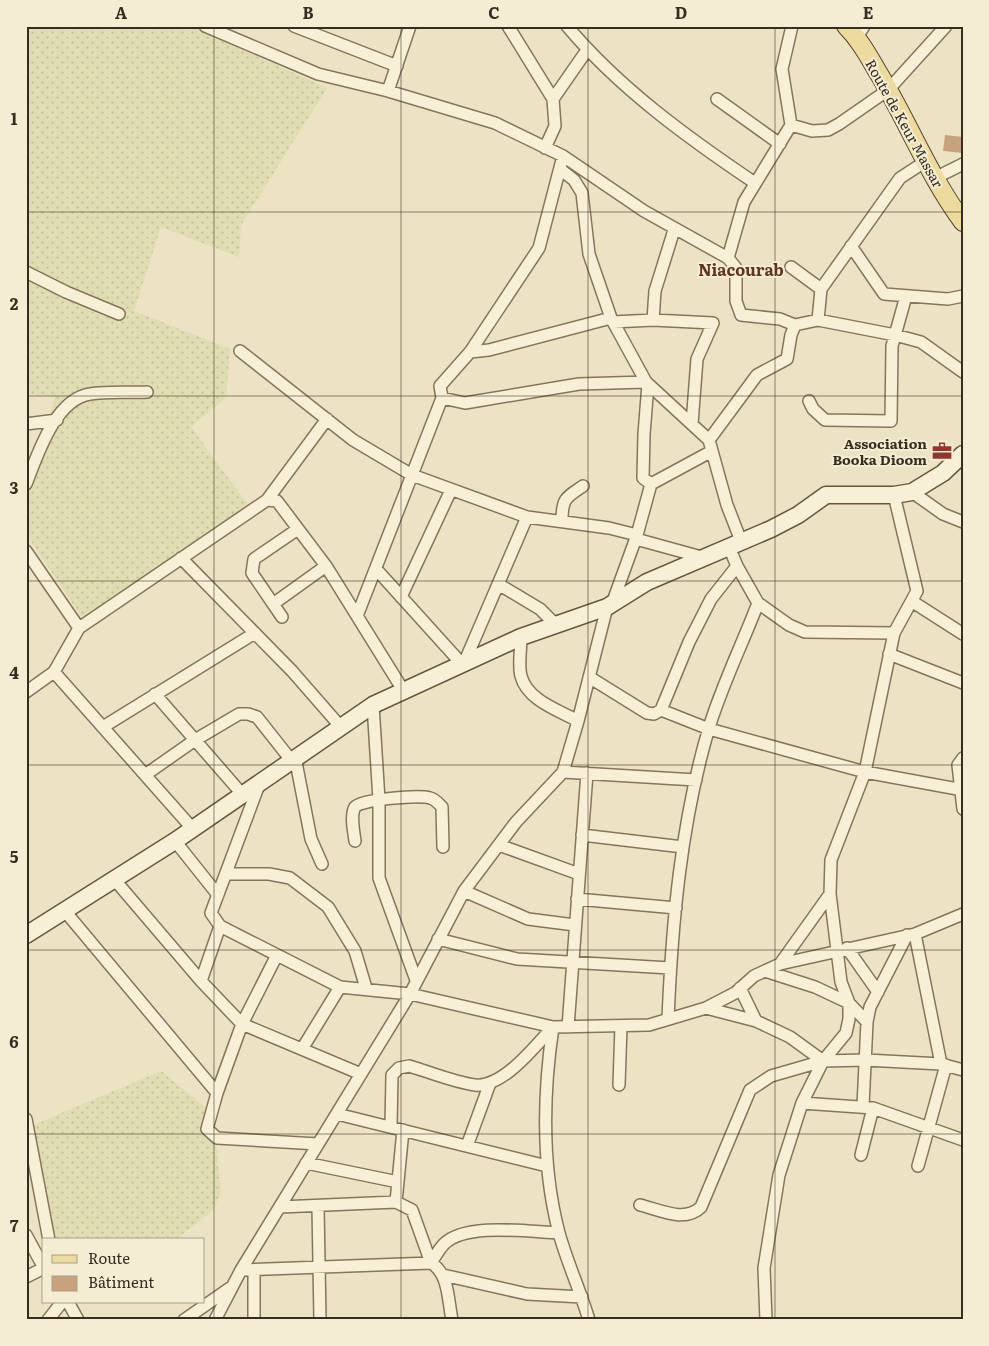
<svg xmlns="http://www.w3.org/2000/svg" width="989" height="1346" viewBox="0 0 989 1346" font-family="Literata,serif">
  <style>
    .farmland { fill: url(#farmland-dots) }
    .building { fill: #c8a27c }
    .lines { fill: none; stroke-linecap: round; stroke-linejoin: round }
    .street-casing { stroke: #86755b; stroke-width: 14 }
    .secondary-casing { stroke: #68573f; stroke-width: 19 }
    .primary-casing { stroke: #544330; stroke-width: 20 }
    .street { stroke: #f7f0d7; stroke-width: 11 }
    .secondary { stroke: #f7f0d7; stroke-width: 16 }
    .primary { stroke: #eddb9e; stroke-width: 18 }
    .grid { fill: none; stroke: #362c1f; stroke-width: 1; stroke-opacity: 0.55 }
    .labels { text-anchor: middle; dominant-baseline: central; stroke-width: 4; stroke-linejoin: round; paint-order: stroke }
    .street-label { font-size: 14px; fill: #362c1f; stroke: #f4edd4 }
    .poi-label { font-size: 14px; font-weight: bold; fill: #362c1f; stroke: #f4edd4; text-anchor: end }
    .quarter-label { font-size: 16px; font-weight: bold; fill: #613320; stroke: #f4edd4 }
    .neatline { fill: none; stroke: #362c1f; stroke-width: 2 }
    .grid-label { font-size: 16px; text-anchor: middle; font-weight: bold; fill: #362c1f }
  </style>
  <defs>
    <pattern id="farmland-dots" width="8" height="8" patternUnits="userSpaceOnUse" patternTransform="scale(1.25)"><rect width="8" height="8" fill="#e1ddb2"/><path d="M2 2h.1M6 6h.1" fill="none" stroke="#c2be99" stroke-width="1.8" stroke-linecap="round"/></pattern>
  </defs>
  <rect width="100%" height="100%" fill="#ece3c4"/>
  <path class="farmland" d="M 26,26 L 190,26 L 327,88 L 241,225 L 239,257 L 161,227 L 134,311 L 230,349 L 226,398 L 191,427 L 252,510 L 83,619 L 26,534 L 26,497 L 55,397 L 26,394 Z
    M 161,1071 L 213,1113 L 221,1192 L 213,1210 L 176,1240 L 53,1240 L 31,1126 Z"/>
  <path class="building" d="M 945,135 L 963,137 L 963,153 L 943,151 Z"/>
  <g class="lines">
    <defs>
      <path id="street" d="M 205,26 L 318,74 L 388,91 L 495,123 L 563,156 L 644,211 L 728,258 L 736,268 L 736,301 L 741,315 L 780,319 L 795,325 L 818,320 L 895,335 L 921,342 L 963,372
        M 294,26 L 397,66
        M 508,26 L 553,99 L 555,126 L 545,148
        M 567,26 C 619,88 688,138 755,183
        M 857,37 L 864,26
        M 388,91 L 410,26
        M 553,99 L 587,50
        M 717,99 L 780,144
        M 791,125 L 812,131 L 828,130 L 839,124 L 888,90 L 946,26
        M 563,156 L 539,248 L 470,352 L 440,386 L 442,398 L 465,403 L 579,384 L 646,382
        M 560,169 L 574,180 L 582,193 L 589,254 L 611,318 L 646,382 L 709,440 L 727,505 L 741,541
        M 935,178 L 963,164
        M 851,246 L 884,294 L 948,299 L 963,296
        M 728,258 L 744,202 L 791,125 L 782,69 L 792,26
        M 791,267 L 821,289
        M 26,272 L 66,292 L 119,314
        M 653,320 L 655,291 L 674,230
        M 818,320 L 821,289 L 900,178 L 926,161
        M 613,322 L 653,320 L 713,323 L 697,359 L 692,424
        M 240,351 L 353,440 L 412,475 L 527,517 L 465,661
        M 470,352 L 489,350 L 611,318
        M 648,384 L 644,434 L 643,478 L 651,484
        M 809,401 L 813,409 L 825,420 L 891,421 L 892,346 L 906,296
        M 26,424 L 57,420
        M 709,440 L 757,375 L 787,359 L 791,335 L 795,325
        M 26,484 C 37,456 55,399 90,394 C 108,391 129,393 147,392
        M 912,492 L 943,514 L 963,522
        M 267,500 L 277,501 L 326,566 L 403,690
        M 527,517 L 609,528 L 637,535
        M 562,521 C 562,499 565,498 583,486
        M 636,539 L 705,558
        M 729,547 L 737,566 L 758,603 L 789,625 L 805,632 L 894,633
        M 26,551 L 79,628
        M 181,558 L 292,671 L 340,726
        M 376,569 L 461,663
        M 498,584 L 540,609 L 555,624
        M 401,597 L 451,490
        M 913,602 L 963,634
        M 273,604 L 326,566
        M 612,604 L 637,535 L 651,484 L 712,451
        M 357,616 L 442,398
        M 282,617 L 252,573 L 254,559 L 298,529
        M 521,637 C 521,649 518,665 521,676 C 527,700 558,710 578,721
        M 889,654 L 963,683
        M 54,672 L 192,828
        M 589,677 L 647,713 L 654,714 L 661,710 L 689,642 L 711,599 L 737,566
        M 26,692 L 54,672 L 79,628 L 267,500 L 327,419
        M 155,694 L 242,794
        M 373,705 L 379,800 L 379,878 L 416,980
        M 661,710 L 709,729 L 865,772 L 963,790
        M 103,727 L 255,633
        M 295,757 L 311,839 L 322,864
        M 963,758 L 958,765 L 963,809
        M 563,772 L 696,780
        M 145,775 L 195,740 L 239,714 L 248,714 L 257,717 L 291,760
        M 260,782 L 211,913 L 220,926 L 340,987 L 410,994 L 553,1027 C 543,1094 542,1168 559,1233 C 567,1262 580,1290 589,1320
        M 582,835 L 683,847
        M 175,841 L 218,895
        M 355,841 C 354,833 350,815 355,807 C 361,799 419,795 430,798 C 435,799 438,803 442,807 L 443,847
        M 499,845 L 579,874
        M 226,874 L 269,874 L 290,878 L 328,907 L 355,951 L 366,988
        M 114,879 L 201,981 L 242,1024 L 217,1093 L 207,1129 L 217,1138 L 318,1144
        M 464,891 L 528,919 L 575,925
        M 577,899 L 676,908
        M 64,910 L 217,1093
        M 915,934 L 941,1064
        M 438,939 L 517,959 L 670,968
        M 847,948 L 878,992
        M 277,955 L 242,1024 L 361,1074
        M 780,964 L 830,894
        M 765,971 L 815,987 L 849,1003 L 867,1022
        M 201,981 L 220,926
        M 740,988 L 756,1021
        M 706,1008 L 735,993 L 754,976 L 780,964 L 915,934 L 963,914
        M 668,1019 C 672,922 681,824 708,731 C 721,687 742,645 758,603
        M 568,1027 L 587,773
        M 302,1049 L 340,987
        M 619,1085 L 621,1026
        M 802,1103 L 873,1108 L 963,1140
        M 863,1106 L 867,1022 L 870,1007 L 907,935
        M 337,1114 L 547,1166
        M 26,1119 L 49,1240
        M 391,1127 L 392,1075 L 399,1068 L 409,1066 C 430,1072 453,1082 475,1085 C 503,1088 535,1046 553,1027 L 649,1025 L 706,1008 L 756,1021 L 790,1037 L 823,1061 L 866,1060 L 941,1064 L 963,1070
        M 467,1146 L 490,1083
        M 861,1155 L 873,1108
        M 306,1163 L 398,1182
        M 918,1166 L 946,1065
        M 396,1202 L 403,1130
        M 640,1205 C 660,1210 685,1223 701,1207 L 750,1090 L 771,1076 L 823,1061
        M 318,1206 L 320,1320
        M 280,1207 L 396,1202 L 412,1210 L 431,1263
        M 26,1235 L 44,1268
        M 431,1263 C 435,1257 439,1249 444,1244 C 466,1222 530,1232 559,1233
        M 241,1270 L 431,1263 C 449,1273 448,1301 452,1320
        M 254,1270 L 254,1320
        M 443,1275 L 527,1294 L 582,1297
        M 26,1277 L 44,1268
        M 68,1302 L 78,1320
        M 48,1320 L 62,1302
        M 184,1320 L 230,1288
        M 215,1320 L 241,1270 L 410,994 L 464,891 L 516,822 L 563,772 L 578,721 L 607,607
        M 766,1320 L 764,1268 L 779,1175 L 802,1103 L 823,1061 L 846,1033 L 849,1019 L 849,1003 L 841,982 L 830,894 L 831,860 L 865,772 L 894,633 L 917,591 L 894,495"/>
      <path id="secondary" d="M 26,935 L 175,841 L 373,705 L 521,637 L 607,607 L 647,582 L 771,529 L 798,515 L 826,495 L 894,495 L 912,492 L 943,473 L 963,454"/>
      <path id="primary" d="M 846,26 C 860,40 869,57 879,74 C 908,122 929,176 963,222"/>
    </defs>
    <use href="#street" class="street-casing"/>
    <use href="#secondary" class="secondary-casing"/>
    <use href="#primary" class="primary-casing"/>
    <use href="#street" class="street"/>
    <use href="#secondary" class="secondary"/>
    <use href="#primary" class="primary"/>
  </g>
  <path class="grid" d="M 214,26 L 214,1320M 401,26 L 401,1320M 588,26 L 588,1320M 775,26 L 775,1320M 26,212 L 963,212M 26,396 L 963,396M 26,581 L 963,581M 26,765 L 963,765M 26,950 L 963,950M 26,1134 L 963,1134"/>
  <defs>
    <symbol id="office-bare" viewBox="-9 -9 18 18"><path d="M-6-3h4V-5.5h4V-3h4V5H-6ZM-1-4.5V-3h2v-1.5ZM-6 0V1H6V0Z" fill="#92362e" stroke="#f4edd4" stroke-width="2.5" paint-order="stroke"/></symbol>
  </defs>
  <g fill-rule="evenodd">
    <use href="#office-bare" x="928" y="437" width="28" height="28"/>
  </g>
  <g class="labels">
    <g class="street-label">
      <text transform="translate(905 123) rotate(61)">Route de Keur Massar</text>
    </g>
    <g class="poi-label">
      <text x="927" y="443">Association<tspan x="927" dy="16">Booka Dioom</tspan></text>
    </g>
    <g class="quarter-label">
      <text x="741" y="269">Niacourab</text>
    </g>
  </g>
  <rect width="989" height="1346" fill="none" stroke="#f4edd4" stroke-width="55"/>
  <rect x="42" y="1238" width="162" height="65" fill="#f4edd4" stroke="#a8a08c"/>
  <rect x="52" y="1255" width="25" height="8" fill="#eddb9e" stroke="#a8a08c"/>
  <text x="88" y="1264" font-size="15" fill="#362c1f">Route</text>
  <rect x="52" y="1276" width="25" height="15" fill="#c8a27c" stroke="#a8a08c"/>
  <text x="88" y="1288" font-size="15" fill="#362c1f">Bâtiment</text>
  <rect x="28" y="28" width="934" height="1290" class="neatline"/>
  <g class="grid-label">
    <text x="121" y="19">A</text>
    <text x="308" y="19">B</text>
    <text x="494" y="19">C</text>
    <text x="681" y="19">D</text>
    <text x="868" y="19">E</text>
    <text x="14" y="125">1</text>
    <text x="14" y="310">2</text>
    <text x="14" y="494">3</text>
    <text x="14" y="679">4</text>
    <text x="14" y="863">5</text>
    <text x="14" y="1048">6</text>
    <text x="14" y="1232">7</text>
  </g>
</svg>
